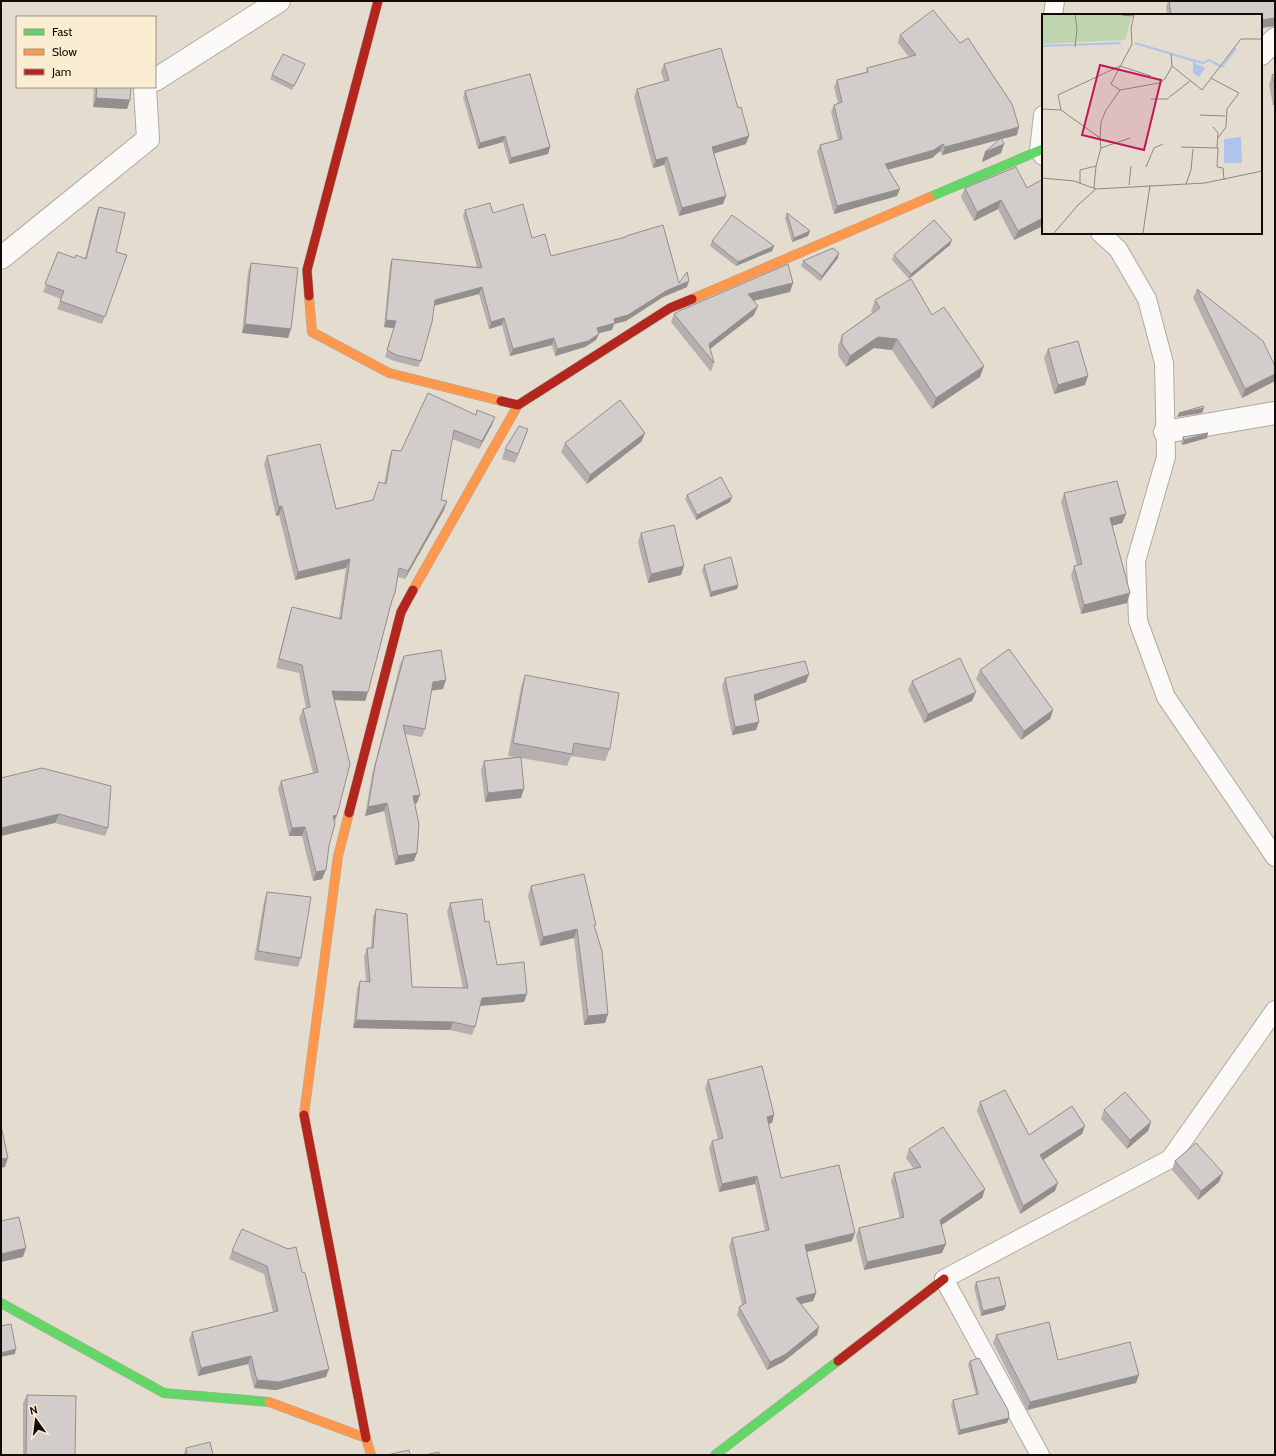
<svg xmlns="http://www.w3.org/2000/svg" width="1276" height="1456" viewBox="0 0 1276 1456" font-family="Cabin,sans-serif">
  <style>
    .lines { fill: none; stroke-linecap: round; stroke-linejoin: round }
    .lane-casing { stroke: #b0aaa0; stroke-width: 20 }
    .street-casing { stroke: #b0aaa0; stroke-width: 24 }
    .fast-casing { stroke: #b0aaa0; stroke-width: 10 }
    .slow-casing { stroke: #b0aaa0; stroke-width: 10 }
    .jam-casing { stroke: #b0aaa0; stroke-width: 10 }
    .lane { stroke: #fbfaf8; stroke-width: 18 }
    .street { stroke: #fbfaf8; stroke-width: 22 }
    .fast { stroke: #63d668; stroke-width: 9 }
    .slow { stroke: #ff974d; stroke-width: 9 }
    .jam { stroke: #b3261e; stroke-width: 9 }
    .wall { fill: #b5afaf }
    .shaded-wall { fill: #938f8e }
    .building { fill: #d2cccb; stroke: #938f8e }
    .inset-river { fill: none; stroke: #b0c4eb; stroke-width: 2 }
    .inset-road { fill: none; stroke: #8f897d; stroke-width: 1 }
    .view { fill: #c2185b; fill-opacity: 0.15; stroke: #c2185b; stroke-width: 2 }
    .inset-edge { fill: none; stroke: #100c04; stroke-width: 2 }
  </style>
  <rect width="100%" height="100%" fill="#e4dcce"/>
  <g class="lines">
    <defs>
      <path id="lane" d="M 1053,15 L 1055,1
        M 1043,115 L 1039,151 L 1043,156
        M 1100,233 L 1118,249 L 1147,299 L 1164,363 L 1166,457 L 1136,561 L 1138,621 L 1166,697 L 1275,857
        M 1040,1455 L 944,1279 L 1170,1159 L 1275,1010"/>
      <path id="street" d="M 1261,54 L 1275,39
        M 155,80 L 279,1
        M 1,258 L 148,139 L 145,87
        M 1165,432 L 1275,413"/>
      <path id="fast" d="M 930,197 L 1043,149
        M 1,1303 L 164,1393 L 269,1402
        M 715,1455 L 838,1361"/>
      <path id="slow" d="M 309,296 L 312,332 L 389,373 L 501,401
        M 692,299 L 930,197
        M 413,590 L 518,405
        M 304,1115 L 338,856 L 349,813
        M 269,1402 L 366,1438 L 371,1455"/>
      <path id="jam" d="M 309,296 L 307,270 L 378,1
        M 501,401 L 518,405 L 670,308 L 692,299
        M 349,813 L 401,612 L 413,590
        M 304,1115 L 366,1438
        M 838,1361 L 944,1279"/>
    </defs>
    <use href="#lane" class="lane-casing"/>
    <use href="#street" class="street-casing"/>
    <use href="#fast" class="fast-casing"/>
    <use href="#slow" class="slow-casing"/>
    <use href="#jam" class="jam-casing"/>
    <use href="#lane" class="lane"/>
    <use href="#street" class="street"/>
    <use href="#fast" class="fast"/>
    <use href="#slow" class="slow"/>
    <use href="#jam" class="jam"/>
  </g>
  <path class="wall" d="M 1168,1 L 1275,1 L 1275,26 L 1261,28 L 1261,15 L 1167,15 L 1166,7 Z
    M 900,35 L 1017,135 L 1001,139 L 1004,144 L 1001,153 L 982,162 L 985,152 L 1001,139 L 942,155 L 940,151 L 932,158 L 888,169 L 897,196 L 834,214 L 817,152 L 820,145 L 838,140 L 831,112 L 834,105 L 838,103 L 834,87 L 837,80 L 866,72 L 867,68 L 909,57 L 898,43 Z
    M 305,64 L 303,69 L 292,90 L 270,79 L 272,75 Z
    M 664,64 L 738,108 L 746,144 L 714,153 L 726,196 L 723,204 L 679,216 L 664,165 L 653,168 L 634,97 L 637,89 L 664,81 L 661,72 Z
    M 1275,74 L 1275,105 L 1273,105 L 1269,85 L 1272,75 Z
    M 94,87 L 131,87 L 130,100 L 127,109 L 93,107 Z
    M 465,91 L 550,147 L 548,154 L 509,164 L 503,142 L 478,149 L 463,97 Z
    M 1043,179 L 1043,226 L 1014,240 L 998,209 L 974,221 L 961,197 L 965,188 L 1027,188 Z
    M 99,207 L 116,252 L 127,255 L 102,324 L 57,309 L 61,299 L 43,292 L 58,252 L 75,258 L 85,258 L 96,214 Z
    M 465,210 L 493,213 L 532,238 L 551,256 L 625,238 L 626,236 L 679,283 L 687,287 L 663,297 L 626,321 L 614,324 L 612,330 L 599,333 L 596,340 L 585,347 L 555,356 L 552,345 L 510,356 L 502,325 L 489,329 L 479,294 L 434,306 L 421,361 L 418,367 L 394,361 L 385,357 L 394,328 L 384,327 L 390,265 L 392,259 L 477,267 L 463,216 Z
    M 787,213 L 808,236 L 792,242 L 785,218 Z
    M 712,241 L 774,246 L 772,251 L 736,266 L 710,246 Z
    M 950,245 L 909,279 L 892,260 L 894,255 Z
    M 838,258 L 820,281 L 801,266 L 803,261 Z
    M 251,263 L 291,329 L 288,338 L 242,333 L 248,272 Z
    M 1197,289 L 1275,366 L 1275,381 L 1242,398 L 1193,298 Z
    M 790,292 L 753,301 L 754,315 L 710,349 L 714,363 L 711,372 L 671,322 L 674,314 Z
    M 875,300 L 932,315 L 980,377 L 932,409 L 892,350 L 874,348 L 846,367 L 838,355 L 838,346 L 842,335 L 872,313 L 871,311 Z
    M 1048,349 L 1085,385 L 1054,394 L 1044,358 Z
    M 428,393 L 492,425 L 479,449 L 452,439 L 441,500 L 447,501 L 444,510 L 405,579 L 398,577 L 395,593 L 391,605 L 365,701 L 334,700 L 337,815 L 334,821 L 329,846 L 322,879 L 313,881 L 302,836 L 289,836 L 278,789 L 281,781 L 313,773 L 299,718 L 303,709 L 306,708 L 299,673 L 276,668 L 289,616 L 292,607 L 339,618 L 346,568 L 295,580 L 279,515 L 276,516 L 264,464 L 267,456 L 336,509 L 372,500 L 384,484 L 389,458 L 392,450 L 401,451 Z
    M 645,433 L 641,442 L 587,484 L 561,452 L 565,443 Z
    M 1183,437 L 1207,438 L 1182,445 L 1181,442 Z
    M 525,438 L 515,463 L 502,459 L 505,449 Z
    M 1064,493 L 1126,514 L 1122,523 L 1112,526 L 1127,603 L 1081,614 L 1071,575 L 1074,566 L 1077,566 L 1061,502 Z
    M 687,495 L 730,502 L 696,520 L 685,499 Z
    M 641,533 L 684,566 L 681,575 L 648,583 L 638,542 Z
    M 704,565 L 738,585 L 737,589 L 710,597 L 702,570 Z
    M 404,656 L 443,689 L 431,690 L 425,729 L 422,737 L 405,734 L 417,803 L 415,804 L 414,861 L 395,865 L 384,811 L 365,816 L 372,775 L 400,664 Z
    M 980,670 L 1053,710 L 1050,719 L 1021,740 L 976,679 Z
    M 809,674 L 806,682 L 755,701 L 759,722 L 756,730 L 732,735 L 722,686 L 725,678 Z
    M 525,675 L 610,749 L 605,761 L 571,756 L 567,766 L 521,758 L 521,798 L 485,802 L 481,770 L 484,761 L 516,757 L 508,756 L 521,687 Z
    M 912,681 L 972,701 L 924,723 L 908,690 Z
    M 1,778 L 108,828 L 105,836 L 55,823 Z
    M 531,886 L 595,928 L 608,1014 L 605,1023 L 584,1025 L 574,938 L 540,946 L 528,896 Z
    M 267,892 L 301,958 L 298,967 L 254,960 L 264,901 Z
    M 450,903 L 485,922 L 497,965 L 524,1002 L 480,1006 L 475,1027 L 472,1035 L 450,1030 L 353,1028 L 357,989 L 360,981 L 366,982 L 364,956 L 367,948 L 371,948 L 373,917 L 376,909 L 412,987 L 463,988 L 447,911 Z
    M 708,1080 L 774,1115 L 772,1123 L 768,1124 L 781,1178 L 852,1241 L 807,1252 L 816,1293 L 813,1301 L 801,1304 L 819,1327 L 817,1335 L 783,1362 L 767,1370 L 737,1315 L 739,1307 L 742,1305 L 729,1246 L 732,1238 L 765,1231 L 755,1184 L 719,1192 L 709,1148 L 712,1141 L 718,1139 L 705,1088 Z
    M 980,1102 L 1029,1135 L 1082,1134 L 1043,1160 L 1055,1191 L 1020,1214 L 977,1111 Z
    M 1104,1110 L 1151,1122 L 1148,1131 L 1127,1149 L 1101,1119 Z
    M 909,1149 L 985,1189 L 982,1198 L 941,1225 L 942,1253 L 864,1270 L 856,1236 L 859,1228 L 900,1218 L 891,1181 L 894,1173 L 914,1169 L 906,1158 Z
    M 1175,1161 L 1219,1182 L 1198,1200 L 1172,1170 Z
    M 288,1249 L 326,1377 L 276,1390 L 254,1388 L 248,1364 L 198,1376 L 189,1340 L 192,1332 L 273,1312 L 264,1274 L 229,1259 L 232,1251 Z
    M 976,1282 L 1006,1305 L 1004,1310 L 981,1316 L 974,1287 Z
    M 996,1335 L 1058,1360 L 1136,1383 L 1027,1410 L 993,1343 Z
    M 970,1361 L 1009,1418 L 1007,1423 L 958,1435 L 951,1405 L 953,1400 L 976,1395 L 968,1365 Z
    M 27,1395 L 75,1455 L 23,1455 L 23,1403 Z
    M 186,1448 L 213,1455 L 185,1455 L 184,1453 Z"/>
  <path class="shaded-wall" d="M 1275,18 L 1275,26 L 1261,28 L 1261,20 Z
    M 96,98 L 130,100 L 127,109 L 93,107 Z
    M 1275,100 L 1275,105 L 1273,105 Z
    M 1019,127 L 1017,135 L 942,155 L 945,147 Z
    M 505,136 L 503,142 L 478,149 L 480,143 Z
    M 749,136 L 746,144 L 709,155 L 712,147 Z
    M 943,144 L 940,151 L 932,158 L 883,171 L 885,164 Z
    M 1004,144 L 1001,153 L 982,162 L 985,152 Z
    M 550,147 L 548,154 L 509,164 L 511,158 Z
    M 667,157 L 664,165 L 653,168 L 656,160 Z
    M 900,189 L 897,196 L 834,214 L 837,206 Z
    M 726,196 L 723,204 L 679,216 L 682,208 Z
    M 1001,200 L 998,209 L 974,221 L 977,212 Z
    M 1043,218 L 1043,226 L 1014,240 L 1018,231 Z
    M 810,231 L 808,236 L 792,242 L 794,238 Z
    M 952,240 L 950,245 L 909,279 L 911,274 Z
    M 774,246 L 772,251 L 736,266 L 738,262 Z
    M 839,253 L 838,258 L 820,281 L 822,276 Z
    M 689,281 L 687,287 L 663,297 L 626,321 L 614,324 L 612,330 L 595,334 L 597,328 L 666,291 Z
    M 793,283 L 790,292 L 745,303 L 748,294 Z
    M 482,287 L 479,294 L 432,306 L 435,300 Z
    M 758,306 L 754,315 L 706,352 L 709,344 Z
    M 504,318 L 502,325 L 489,329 L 491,322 Z
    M 386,320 L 396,321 L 394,328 L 384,327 Z
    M 245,324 L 291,329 L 288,338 L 242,333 Z
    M 599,334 L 596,340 L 585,347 L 555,356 L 557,349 Z
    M 878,337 L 897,339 L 892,350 L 874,348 L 846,367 L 850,356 Z
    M 554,338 L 552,345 L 510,356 L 513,349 Z
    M 984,366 L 980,377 L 932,409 L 936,398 Z
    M 1275,374 L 1275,381 L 1242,398 L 1245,389 Z
    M 1088,376 L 1085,385 L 1054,394 L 1058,385 Z
    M 1204,408 L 1202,413 L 1177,417 L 1179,413 Z
    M 495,417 L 492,425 L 479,449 L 482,441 Z
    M 645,433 L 641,442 L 587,484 L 590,475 Z
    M 1208,433 L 1207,438 L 1182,445 L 1184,440 Z
    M 732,497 L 730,502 L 696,520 L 697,515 Z
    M 447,501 L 444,510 L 405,579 L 408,571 Z
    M 282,506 L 279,515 L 276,516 L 279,507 Z
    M 1126,514 L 1122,523 L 1107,527 L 1110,518 Z
    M 350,559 L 346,568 L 295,580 L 298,572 Z
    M 684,566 L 681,575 L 648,583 L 651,574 Z
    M 738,585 L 737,589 L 710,597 L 711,592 Z
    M 1130,593 L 1127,603 L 1081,614 L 1084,605 Z
    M 809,674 L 806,682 L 751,703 L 754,695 Z
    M 446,680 L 443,689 L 430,691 L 433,682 Z
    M 332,691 L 368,692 L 365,701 L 329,700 Z
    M 976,692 L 972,701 L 924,723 L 928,714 Z
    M 1053,710 L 1050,719 L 1021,740 L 1024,731 Z
    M 759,722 L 756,730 L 732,735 L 735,727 Z
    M 524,789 L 521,798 L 485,802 L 488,793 Z
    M 420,795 L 417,803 L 410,805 L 413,796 Z
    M 387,803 L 384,811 L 365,816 L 368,807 Z
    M 59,814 L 55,823 L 1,836 L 1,828 Z
    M 337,815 L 334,823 L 333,816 Z
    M 305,827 L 302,836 L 289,836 L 292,828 Z
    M 417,853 L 414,861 L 395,865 L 398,856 Z
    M 326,870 L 322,879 L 313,881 L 316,872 Z
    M 577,929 L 574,938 L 540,946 L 543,937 Z
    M 527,994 L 524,1002 L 479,1006 L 482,998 Z
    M 608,1014 L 605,1023 L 584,1025 L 588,1016 Z
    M 356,1020 L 453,1022 L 450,1030 L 353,1028 Z
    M 774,1115 L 772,1123 L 764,1125 L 767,1117 Z
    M 1151,1122 L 1148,1131 L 1127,1149 L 1130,1140 Z
    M 1085,1126 L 1082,1134 L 1037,1164 L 1040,1155 Z
    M 8,1158 L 5,1167 L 1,1168 L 1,1159 Z
    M 1223,1173 L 1219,1182 L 1198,1200 L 1201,1191 Z
    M 757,1176 L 755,1184 L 719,1192 L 722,1184 Z
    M 1058,1183 L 1055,1191 L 1020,1214 L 1023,1206 Z
    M 985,1189 L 982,1198 L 937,1228 L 940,1220 Z
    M 855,1233 L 852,1241 L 802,1253 L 805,1245 Z
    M 946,1244 L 942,1253 L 864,1270 L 867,1262 Z
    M 26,1248 L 23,1257 L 1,1262 L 1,1254 Z
    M 816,1293 L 813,1301 L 793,1306 L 796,1298 Z
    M 1006,1305 L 1004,1310 L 981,1316 L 983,1311 Z
    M 819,1327 L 817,1335 L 783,1362 L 767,1370 L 770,1362 Z
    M 16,1349 L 15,1354 L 1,1357 L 1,1353 Z
    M 251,1356 L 248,1364 L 198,1376 L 201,1368 Z
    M 329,1369 L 326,1377 L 276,1390 L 254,1388 L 257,1380 Z
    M 1139,1375 L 1136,1383 L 1027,1410 L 1030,1402 Z
    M 1009,1418 L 1007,1423 L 958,1435 L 960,1430 Z"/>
  <path class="building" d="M 1169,1 L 1275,1 L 1275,18 L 1261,20 L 1261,15 L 1171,15 Z
    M 933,10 L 960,43 L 968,38 L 1012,104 L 1019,127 L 945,147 L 943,144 L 934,150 L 885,164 L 900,189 L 837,206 L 820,145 L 842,139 L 834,105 L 842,102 L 837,80 L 868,72 L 867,68 L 916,55 L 900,35 Z
    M 721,48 L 738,108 L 741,107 L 749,136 L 712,147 L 726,196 L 682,208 L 667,157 L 656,160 L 637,89 L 669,80 L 664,64 Z
    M 283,54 L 305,64 L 294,86 L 272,75 Z
    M 530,74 L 550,147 L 511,158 L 505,136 L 480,143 L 465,91 Z
    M 1275,74 L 1275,87 L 1272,75 Z
    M 97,87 L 131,87 L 130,100 L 96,98 Z
    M 1001,138 L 1004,144 L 985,152 Z
    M 1016,167 L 1027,188 L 1043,179 L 1043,218 L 1018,231 L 1001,200 L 977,212 L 965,188 Z
    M 490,203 L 493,213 L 523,204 L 532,238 L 545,234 L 551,256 L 626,237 L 626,236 L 663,225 L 679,283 L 687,272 L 689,281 L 666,291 L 628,315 L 614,319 L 615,323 L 597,328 L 599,334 L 588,341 L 557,349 L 554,338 L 513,349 L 504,318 L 491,322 L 482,287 L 435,300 L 432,322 L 421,361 L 396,355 L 387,350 L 396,321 L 386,320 L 392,259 L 482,268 L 465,210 Z
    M 99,207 L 125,213 L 116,252 L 127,255 L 105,317 L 60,301 L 64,291 L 45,284 L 58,252 L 75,258 L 76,255 L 86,259 Z
    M 787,213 L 810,231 L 794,238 Z
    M 732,215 L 774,246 L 738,262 L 712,241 Z
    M 934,220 L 952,240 L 911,274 L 894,255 Z
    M 833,248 L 839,253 L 822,276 L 803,261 Z
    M 251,263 L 298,268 L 291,329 L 245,324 Z
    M 788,264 L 793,283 L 748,294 L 758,306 L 709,344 L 714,363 L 674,314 L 679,311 Z
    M 911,279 L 932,315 L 944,307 L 984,366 L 936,398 L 897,339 L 878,337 L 850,356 L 842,344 L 842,335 L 880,308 L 875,300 Z
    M 1197,289 L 1263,341 L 1275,366 L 1275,374 L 1245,389 Z
    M 1078,341 L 1088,376 L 1058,385 L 1048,349 Z
    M 428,393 L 476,415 L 477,410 L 495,417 L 482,441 L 454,430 L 441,500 L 447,501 L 408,571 L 399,568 L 395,593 L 392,600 L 368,692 L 332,691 L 350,764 L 337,815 L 333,816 L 335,823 L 329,846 L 326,870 L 316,872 L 305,827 L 292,828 L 281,781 L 318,772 L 303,709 L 310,707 L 302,665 L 279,659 L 292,607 L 341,619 L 350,559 L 298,572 L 282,506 L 279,507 L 267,456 L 320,444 L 336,509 L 373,500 L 379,482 L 386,484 L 392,450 L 401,451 Z
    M 620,400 L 645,433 L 590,475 L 565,443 Z
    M 1203,406 L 1204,408 L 1179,413 Z
    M 519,426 L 528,429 L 518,454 L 505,449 Z
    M 1208,433 L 1184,440 L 1183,437 Z
    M 721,477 L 732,497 L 697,515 L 687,495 Z
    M 1117,481 L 1126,514 L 1110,518 L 1130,593 L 1084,605 L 1074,566 L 1082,564 L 1064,493 Z
    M 674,525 L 684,566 L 651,574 L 641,533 Z
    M 731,557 L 738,585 L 711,592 L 704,565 Z
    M 1009,649 L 1053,710 L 1024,731 L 980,670 Z
    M 441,650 L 446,680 L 433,682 L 425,729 L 403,725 L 420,795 L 413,796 L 419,824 L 417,853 L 398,856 L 387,803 L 368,807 L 375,766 L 404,656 Z
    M 960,658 L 976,692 L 928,714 L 912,681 Z
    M 805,661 L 809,674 L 754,695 L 759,722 L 735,727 L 725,678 Z
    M 525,675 L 619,693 L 610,749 L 574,743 L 572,754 L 513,743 Z
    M 521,757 L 524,789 L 488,793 L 484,761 Z
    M 42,768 L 111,786 L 108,828 L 59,814 L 1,828 L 1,778 Z
    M 584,874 L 596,925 L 594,925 L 602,951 L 608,1014 L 588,1016 L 577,929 L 543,937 L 531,886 Z
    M 267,892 L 311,897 L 301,958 L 258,951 Z
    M 482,899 L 485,922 L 489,921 L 497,965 L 524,962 L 527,994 L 482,998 L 475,1027 L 453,1022 L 356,1020 L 360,981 L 370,982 L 367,948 L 373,948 L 376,909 L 407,914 L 412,987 L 468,988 L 450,903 Z
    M 762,1066 L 774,1115 L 767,1117 L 781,1178 L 839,1165 L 855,1233 L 805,1245 L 816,1293 L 796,1298 L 819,1327 L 786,1354 L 770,1362 L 739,1307 L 746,1303 L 732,1238 L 769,1230 L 757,1176 L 722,1184 L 712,1141 L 723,1138 L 708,1080 Z
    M 1005,1090 L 1029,1135 L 1072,1106 L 1085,1126 L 1040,1155 L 1058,1183 L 1023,1206 L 980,1102 Z
    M 1125,1092 L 1151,1122 L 1130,1140 L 1104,1110 Z
    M 1,1126 L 8,1158 L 1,1159 Z
    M 943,1127 L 985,1189 L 940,1220 L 946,1244 L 867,1262 L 859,1228 L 904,1217 L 894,1173 L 921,1167 L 909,1149 Z
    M 1196,1143 L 1223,1173 L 1201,1191 L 1175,1161 Z
    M 19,1217 L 26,1248 L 1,1254 L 1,1221 Z
    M 242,1229 L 288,1249 L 296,1247 L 302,1272 L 305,1273 L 329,1369 L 279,1382 L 257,1380 L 251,1356 L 201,1368 L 192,1332 L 278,1311 L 267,1266 L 232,1251 Z
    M 999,1277 L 1006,1305 L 983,1311 L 976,1282 Z
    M 1049,1322 L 1058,1360 L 1130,1342 L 1139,1375 L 1030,1402 L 996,1335 Z
    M 11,1324 L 16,1349 L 1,1353 L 1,1326 Z
    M 979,1358 L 1008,1410 L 1009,1418 L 960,1430 L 953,1400 L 978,1394 L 970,1361 Z
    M 27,1395 L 76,1396 L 75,1455 L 26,1455 Z
    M 210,1442 L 213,1455 L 187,1455 L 186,1448 Z
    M 409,1450 L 410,1455 L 387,1455 Z
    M 439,1452 L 439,1455 L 425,1455 Z"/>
  <g transform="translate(1042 14)">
    <rect width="220" height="220" fill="#e4dcce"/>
    <path d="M 0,1 L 90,1 L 83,26 L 0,30 Z" fill="#bed5af"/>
    <path d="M 151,48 L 163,54 L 157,63 L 151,59 ZM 199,123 L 200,149 L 182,149 L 182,125 Z" fill="#b0c4eb"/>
    <path class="inset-river" d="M 93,29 L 153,47 L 162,49 L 167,46 L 180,53 L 194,34M 0,32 L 79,29"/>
    <path class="inset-road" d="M 80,1 L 92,2M 92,1 L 89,14 L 90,30 L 69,70 L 78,76 L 117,69 L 123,65 L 130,52 L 129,40M 33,33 L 35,15 L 33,1M 130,52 L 160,76 L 199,25 L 220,25M 169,64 L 197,79 L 185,95 L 184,113 L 176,124M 109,85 L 125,85 L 148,67M 0,95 L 19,96 L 16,81 L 78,52 L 109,62M 19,96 L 58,124 L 59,134M 158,101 L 183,102M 171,113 L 176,119 L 175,134M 58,124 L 59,108 L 64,96 L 78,76M 139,133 L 176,134 L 175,153 L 181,154 L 182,166M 104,153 L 112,134 L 121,130M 0,164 L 32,167 L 54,175M 38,169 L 38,156 L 54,152 L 59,134 L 88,124M 144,170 L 149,156 L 151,135M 87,171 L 89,152M 52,174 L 54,152M 12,219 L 36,191 L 54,175 L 163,169 L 220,157M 101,219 L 108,171"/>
    <path class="view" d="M 58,51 L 119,66 L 102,136 L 40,121 Z"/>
    <rect width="220" height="220" class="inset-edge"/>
  </g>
  <rect width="1276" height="1456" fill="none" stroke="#100c04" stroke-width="4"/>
  <rect x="16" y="16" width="140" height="72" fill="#faedd2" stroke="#9c9380"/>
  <rect x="24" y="29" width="20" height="6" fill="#63d668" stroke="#9c9380"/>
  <text x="52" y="36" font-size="12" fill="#100c04">Fast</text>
  <rect x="24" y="49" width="20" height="6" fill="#ff974d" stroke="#9c9380"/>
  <text x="52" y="56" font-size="12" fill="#100c04">Slow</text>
  <rect x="24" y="69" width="20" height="6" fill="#b3261e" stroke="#9c9380"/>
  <text x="52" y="76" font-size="12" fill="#100c04">Jam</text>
  <g transform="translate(36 1420) rotate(346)" stroke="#faedd2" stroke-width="3" paint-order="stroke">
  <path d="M0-3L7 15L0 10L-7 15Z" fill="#100c04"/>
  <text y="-6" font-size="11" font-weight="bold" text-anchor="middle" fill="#100c04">N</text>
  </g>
</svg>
